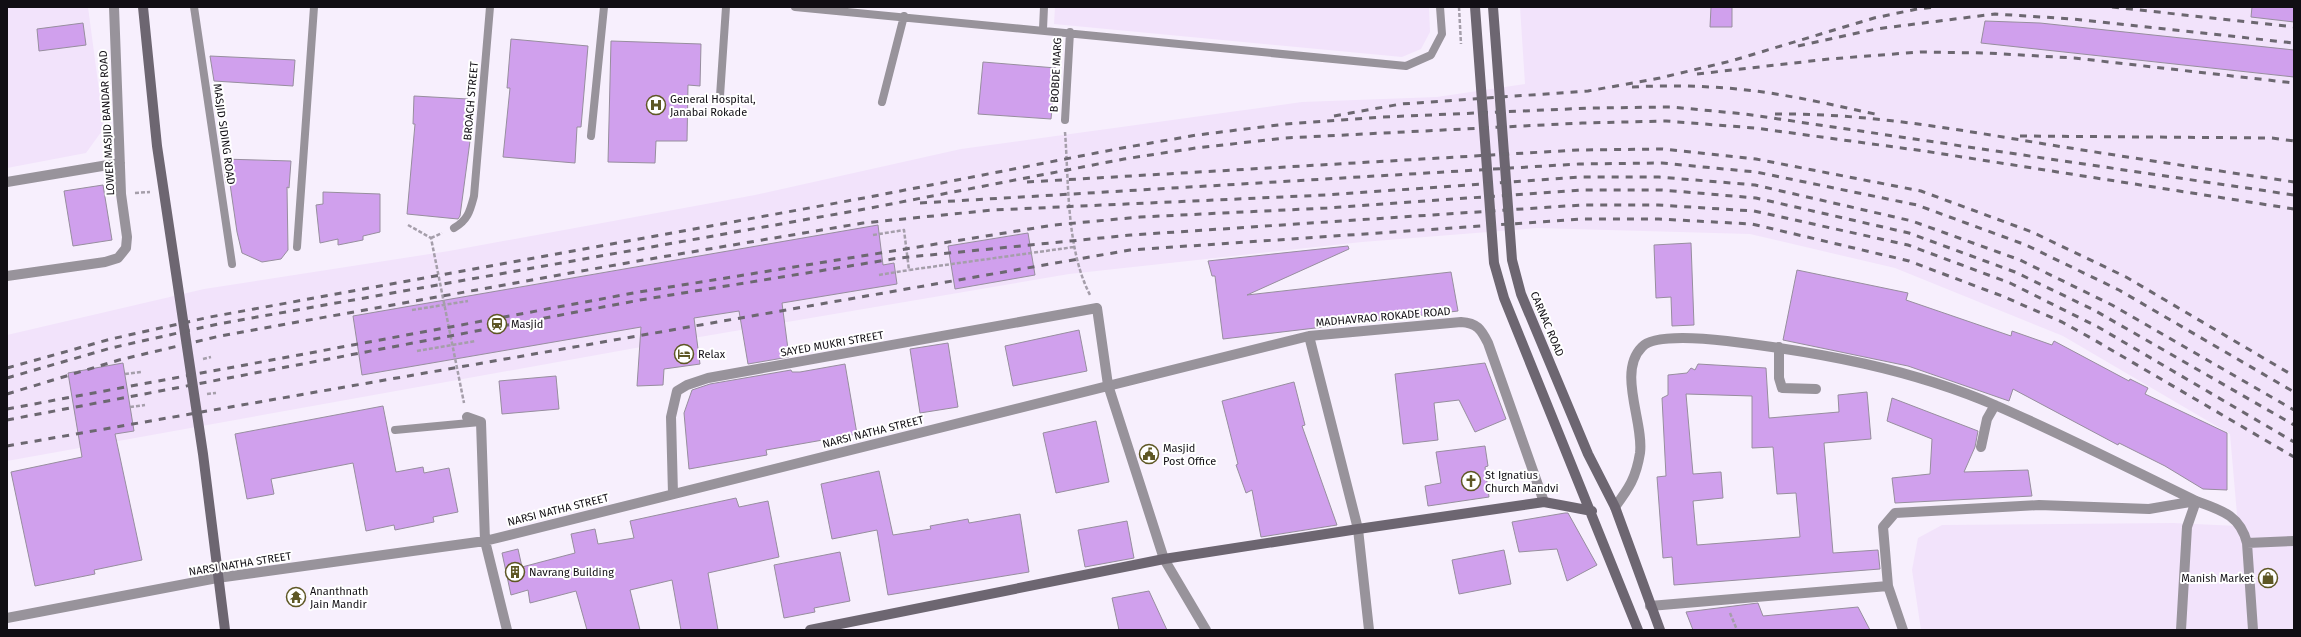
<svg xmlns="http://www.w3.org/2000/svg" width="2301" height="637" viewBox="0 0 2301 637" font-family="'Fira Sans',sans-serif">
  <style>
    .built { fill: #f2e3fb }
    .building { fill: #d0a0ed; stroke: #978e9e; fill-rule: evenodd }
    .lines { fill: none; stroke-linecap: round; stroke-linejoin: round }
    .path { stroke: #a59eaa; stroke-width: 2.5; stroke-dasharray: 4 2; stroke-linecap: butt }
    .lane { stroke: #98939b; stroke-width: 8 }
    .street { stroke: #98939b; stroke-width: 10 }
    .secondary { stroke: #6d6671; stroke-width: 10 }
    .rail { stroke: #6c6770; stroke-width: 3; stroke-dasharray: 7 7; stroke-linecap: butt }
    .labels { text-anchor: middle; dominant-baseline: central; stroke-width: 4; stroke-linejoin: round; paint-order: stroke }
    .street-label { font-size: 11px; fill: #110e14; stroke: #fff }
    .poi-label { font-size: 11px; fill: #110e14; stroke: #fff; text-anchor: start }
  </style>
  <rect width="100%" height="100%" fill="#f7effd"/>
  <path class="built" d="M 7,7 L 88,7 L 104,128 L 86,153 L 7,168 Z
    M 1055,7 L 1429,7 L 1430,32 L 1421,49 L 1402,57 L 1054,24 Z
    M 1520,7 L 2294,7 L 2294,630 L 1921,630 L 1912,570 L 1918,538 L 1942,525 L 2173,523 L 2238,526 L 2230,434 L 2063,336 L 1895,268 L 1750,234 L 1537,228 L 1362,242 L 1069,274 L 641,347 L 7,461 L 7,335 L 204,289 L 449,251 L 755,195 L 961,149 L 1302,102 L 1437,97 L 1525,84 Z"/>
  <path class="building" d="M 1711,7 L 1732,7 L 1732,27 L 1710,27 Z
    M 2252,7 L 2294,7 L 2294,22 L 2251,17 Z
    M 1985,21 L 2040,23 L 2294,50 L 2294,77 L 1981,43 Z
    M 83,23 L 86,45 L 39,51 L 37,29 Z
    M 511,39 L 588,46 L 581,127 L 577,127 L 575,163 L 503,157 L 510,88 L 507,88 Z
    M 611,41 L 701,44 L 700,86 L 688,85 L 687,141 L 656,141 L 655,163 L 608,162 Z
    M 210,56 L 295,60 L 293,86 L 214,81 Z
    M 983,62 L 1056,68 L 1051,119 L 978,114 Z
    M 414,96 L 468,99 L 465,140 L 470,141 L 460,216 L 458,219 L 407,214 L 415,124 L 413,124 Z
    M 223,159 L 291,161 L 289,188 L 287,187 L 288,250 L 281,259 L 262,262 L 242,253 L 237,232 L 230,184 L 226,183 Z
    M 103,185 L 112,240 L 73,246 L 64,191 Z
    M 323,192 L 380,194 L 380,232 L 363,236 L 363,240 L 338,245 L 338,239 L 320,243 L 316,205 L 323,204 Z
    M 878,225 L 883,265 L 894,263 L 897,284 L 782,303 L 789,357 L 748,364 L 739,311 L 694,318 L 700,364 L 664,369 L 663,385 L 637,386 L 641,327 L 362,375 L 353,316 Z
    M 1028,233 L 1035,275 L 955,289 L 948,246 Z
    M 1691,243 L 1694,325 L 1672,326 L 1671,297 L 1656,298 L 1654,245 Z
    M 1348,246 L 1349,249 L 1247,295 L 1451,272 L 1458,311 L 1223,339 L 1215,276 L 1212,276 L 1208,261 Z
    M 1797,270 L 1908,293 L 1906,300 L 2011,336 L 2012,331 L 2052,345 L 2054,341 L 2129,381 L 2130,379 L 2148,388 L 2145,394 L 2227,433 L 2227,490 L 2203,489 L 2165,466 L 2119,443 L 2118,445 L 2013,389 L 2009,401 L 1908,366 L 1783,340 Z
    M 1079,330 L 1087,371 L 1013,386 L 1005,346 Z
    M 948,343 L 958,407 L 920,413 L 910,349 Z
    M 123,363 L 134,431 L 115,434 L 142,560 L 94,570 L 95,574 L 35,586 L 11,472 L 82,457 L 68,373 Z
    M 1485,363 L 1506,419 L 1475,432 L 1459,400 L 1434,403 L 1438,440 L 1403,444 L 1395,374 Z
    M 845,364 L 857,434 L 766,450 L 767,455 L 689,469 L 684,413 L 692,390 L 710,384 L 791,370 L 792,372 L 800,372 Z
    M 1698,364 L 1766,368 L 1769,418 L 1839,412 L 1838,395 L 1867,392 L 1871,439 L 1824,443 L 1833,553 L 1878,550 L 1880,569 L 1674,585 L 1672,557 L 1663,558 L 1657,477 L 1666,476 L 1662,398 L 1668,395 L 1668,375 L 1687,373 L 1691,368 L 1695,370 ZM 1686,394 L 1752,396 L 1752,448 L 1773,447 L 1777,494 L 1796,493 L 1800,537 L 1697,545 L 1693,501 L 1723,498 L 1721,472 L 1693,474 Z
    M 556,376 L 559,409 L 502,414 L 499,381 Z
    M 1294,382 L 1305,425 L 1302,426 L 1337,525 L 1261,537 L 1252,490 L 1246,493 L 1236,465 L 1238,464 L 1222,401 Z
    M 1892,398 L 1978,431 L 1975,447 L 1964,472 L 2028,470 L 2032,496 L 1895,503 L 1892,478 L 1930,474 L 1932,439 L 1887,421 Z
    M 383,406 L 396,472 L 423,467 L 424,473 L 449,468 L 458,512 L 433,517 L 434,522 L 395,530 L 394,525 L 366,531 L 353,463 L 271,479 L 274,494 L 247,499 L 235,434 Z
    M 1096,421 L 1109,482 L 1056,493 L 1043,433 Z
    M 1485,446 L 1488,466 L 1485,467 L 1489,497 L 1428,506 L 1425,486 L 1441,483 L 1436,452 Z
    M 879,471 L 893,535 L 931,529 L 930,526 L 968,519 L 969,523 L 1020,514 L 1029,572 L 888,595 L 877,530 L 832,539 L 821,484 Z
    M 736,498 L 739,507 L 768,501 L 779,557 L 708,573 L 718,630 L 681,630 L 672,580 L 630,590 L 640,630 L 587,630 L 576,591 L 530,603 L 528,590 L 511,595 L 502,553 L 518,549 L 522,567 L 575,553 L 571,534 L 595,529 L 598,544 L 634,538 L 630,521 Z
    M 1565,513 L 1568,513 L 1597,565 L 1567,581 L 1557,549 L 1519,552 L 1512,522 Z
    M 1127,521 L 1134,558 L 1085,567 L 1078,530 Z
    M 1504,550 L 1511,584 L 1459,594 L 1452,560 Z
    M 840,552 L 850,601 L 814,608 L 815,612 L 784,618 L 774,565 Z
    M 1149,591 L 1167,630 L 1119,630 L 1112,598 Z
    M 1758,603 L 1763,616 L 1858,607 L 1870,630 L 1693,630 L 1686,612 Z"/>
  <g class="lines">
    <path class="path" d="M 1459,7 L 1461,44
      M 1065,132 C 1069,184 1066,248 1090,295
      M 135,193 L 150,192
      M 408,225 L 431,238 L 464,403
      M 873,235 L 904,230 L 909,270 L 1074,247
      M 431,238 L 442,233
      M 879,275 L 909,270
      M 412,310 L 468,301
      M 417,351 L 476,341
      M 203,359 L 211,357
      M 125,374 L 141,372
      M 207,394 L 216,393
      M 130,407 L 145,405
      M 1730,613 L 1737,630"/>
    <path class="lane" d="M 194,7 L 232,264
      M 795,7 L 1406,66 L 1431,55 L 1442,34 L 1440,7
      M 1043,29 L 1044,7
      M 720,96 L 726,7
      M 882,102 L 904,16
      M 1065,120 L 1070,32
      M 591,136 L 604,7
      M 454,228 C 468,220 470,211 474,196 L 490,7
      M 297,247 L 314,7
      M 395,430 L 480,422"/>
    <path class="street" d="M 7,182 L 120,163
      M 7,276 L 105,262 L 118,258 L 126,248 L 127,237 L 121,194 L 114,7
      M 1309,336 L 1358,529 L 1369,630
      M 1779,347 L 1779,378 L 1782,388 L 1816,389
      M 467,417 L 481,422 L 485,541 L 507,630
      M 1981,447 L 1987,419 L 1995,405
      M 673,494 L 671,417 L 677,391 L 687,385 L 708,378 L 1097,308 L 1108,385 L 1164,559 L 1206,630
      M 1615,507 C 1629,488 1636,478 1640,453 C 1644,422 1617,372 1642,347 C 1654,333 1710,339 1727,341 C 1819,352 1912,369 1997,406 C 2064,435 2130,469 2196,501 C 2221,510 2240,515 2247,543 L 2253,630
      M 2247,543 L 2294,541
      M 1650,606 L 1888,586
      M 7,618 L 217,578 L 485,541 L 1309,336 L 1461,322 C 1477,323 1481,329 1488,343 L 1544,502
      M 1903,630 L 1888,586 L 1883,527 L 1895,513 L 2039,505 L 2149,509 L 2196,501
      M 2181,630 L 2187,527 L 2196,501"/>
    <path class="secondary" d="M 143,7 L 157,146 L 203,454 L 225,630
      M 1475,7 L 1494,263 L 1504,298 L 1638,630
      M 1493,7 L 1512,260 L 1521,294 L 1588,454 L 1615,507 L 1660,630
      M 810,630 L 1164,559 L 1358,529 L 1544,502 L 1592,511"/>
    <path class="rail" d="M 2112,7 L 2294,27
      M 1798,46 L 1876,29 L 1995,14 L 2073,19 L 2294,43
      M 1697,74 L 1829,59 L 1920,52 L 1986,53 L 2074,58 L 2294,83
      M 1632,87 C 1685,84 1741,87 1793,97 C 1822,102 1851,109 1880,115
      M 1775,114 C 1868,113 1960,130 2051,145 C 2132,158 2213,170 2294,182
      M 1334,116 L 1401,104 L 1588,91 L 1660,78 L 1731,61 L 1874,18 L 1917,9 L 1936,7
      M 2020,136 L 2272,138 L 2294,141
      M 1027,182 L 1578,150 L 1662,149 L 1756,159 L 1921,191 L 2032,232 L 2126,277 L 2294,376
      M 920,203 L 1579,164 L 1662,163 L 1756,172 L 1917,205 L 2026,245 L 2119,290 L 2294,392
      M 7,368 L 111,339 L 210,317 L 864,198 L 1122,148 L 1197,135 L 1286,124 L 1383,117 L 1592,108 L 1671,107 L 1745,114 L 2294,195
      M 7,378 L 111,348 L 218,324 L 865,209 L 1124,159 L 1196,148 L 1285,138 L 1582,123 L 1666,121 L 1755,128 L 1924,151 L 2294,209
      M 7,394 L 119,360 L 220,336 L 632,262 L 863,223 L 993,210 L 1326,195 L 1581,177 L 1659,177 L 1755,185 L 1912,221 L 2020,260 L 2112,305 L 2294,410
      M 7,409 L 639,292 L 1054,225 L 1140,217 L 1327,208 L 1582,190 L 1662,190 L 1756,198 L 1909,233 L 2015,272 L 2094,310 L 2294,425
      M 7,420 L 640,300 L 899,258 L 1131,235 L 1582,205 L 1658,205 L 1754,211 L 1908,245 L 2010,283 L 2098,327 L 2294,442
      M 7,446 L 1130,250 L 1583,219 L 1659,219 L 1752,224 L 1909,261 L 2002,296 L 2062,322 L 2091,338 L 2294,457"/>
  </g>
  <defs>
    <symbol id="hospital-ring" viewBox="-11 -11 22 22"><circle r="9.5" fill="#fff" stroke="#5e5724" stroke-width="1.5"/><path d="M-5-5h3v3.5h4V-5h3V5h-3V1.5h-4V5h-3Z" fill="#5e5724"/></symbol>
    <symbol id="station-ring" viewBox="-11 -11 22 22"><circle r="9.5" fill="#fff" stroke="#5e5724" stroke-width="1.5"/><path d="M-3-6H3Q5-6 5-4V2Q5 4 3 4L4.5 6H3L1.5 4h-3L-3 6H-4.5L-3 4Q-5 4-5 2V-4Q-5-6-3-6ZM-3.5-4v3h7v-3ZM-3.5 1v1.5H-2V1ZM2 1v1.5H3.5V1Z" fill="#5e5724"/></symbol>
    <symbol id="hotel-ring" viewBox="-11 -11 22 22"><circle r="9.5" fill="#fff" stroke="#5e5724" stroke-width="1.5"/><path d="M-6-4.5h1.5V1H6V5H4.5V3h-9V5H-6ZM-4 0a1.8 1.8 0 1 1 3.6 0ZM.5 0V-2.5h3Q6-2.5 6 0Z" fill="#5e5724"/></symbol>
    <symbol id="civic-ring" viewBox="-11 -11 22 22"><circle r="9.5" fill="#fff" stroke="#5e5724" stroke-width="1.5"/><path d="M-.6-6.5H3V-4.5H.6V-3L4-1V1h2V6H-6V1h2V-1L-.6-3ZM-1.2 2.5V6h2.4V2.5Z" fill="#5e5724"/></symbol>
    <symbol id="church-ring" viewBox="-11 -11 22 22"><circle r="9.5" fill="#fff" stroke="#5e5724" stroke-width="1.5"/><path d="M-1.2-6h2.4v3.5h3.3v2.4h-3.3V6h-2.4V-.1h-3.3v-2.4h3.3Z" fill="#5e5724"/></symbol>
    <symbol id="building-ring" viewBox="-11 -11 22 22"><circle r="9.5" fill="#fff" stroke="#5e5724" stroke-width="1.5"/><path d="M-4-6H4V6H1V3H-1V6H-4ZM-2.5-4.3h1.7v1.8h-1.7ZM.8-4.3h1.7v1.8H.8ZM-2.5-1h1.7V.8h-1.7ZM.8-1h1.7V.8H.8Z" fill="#5e5724"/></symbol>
    <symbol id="shop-ring" viewBox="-11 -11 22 22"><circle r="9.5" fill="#fff" stroke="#5e5724" stroke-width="1.5"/><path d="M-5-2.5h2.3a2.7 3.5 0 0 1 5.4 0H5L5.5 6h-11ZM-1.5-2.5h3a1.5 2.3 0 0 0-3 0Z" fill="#5e5724"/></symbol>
    <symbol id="temple-ring" viewBox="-11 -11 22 22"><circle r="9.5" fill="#fff" stroke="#5e5724" stroke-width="1.5"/><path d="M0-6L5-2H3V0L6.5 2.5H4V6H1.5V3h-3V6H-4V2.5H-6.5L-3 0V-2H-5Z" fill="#5e5724"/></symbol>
  </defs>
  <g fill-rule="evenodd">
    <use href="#hospital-ring" x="645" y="94" width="22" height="22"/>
    <use href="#station-ring" x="486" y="313" width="22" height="22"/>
    <use href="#hotel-ring" x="673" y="343" width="22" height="22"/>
    <use href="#civic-ring" x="1138" y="443" width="22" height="22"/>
    <use href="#church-ring" x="1460" y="470" width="22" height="22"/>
    <use href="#building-ring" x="504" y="561" width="22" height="22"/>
    <use href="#shop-ring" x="2257" y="567" width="22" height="22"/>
    <use href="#temple-ring" x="285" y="586" width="22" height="22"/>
  </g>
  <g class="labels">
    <g class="street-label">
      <text transform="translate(1056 75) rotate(-87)">B BOBDE MARG</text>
      <text transform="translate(471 101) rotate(-85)">BROACH STREET</text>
      <text transform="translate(107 123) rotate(-93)">LOWER MASJID BANDAR ROAD</text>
      <text transform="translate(224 134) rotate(82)">MASJID SIDING ROAD</text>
      <text transform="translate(1383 317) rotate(-5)">MADHAVRAO ROKADE ROAD</text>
      <text transform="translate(1547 324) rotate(67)">CARNAC ROAD</text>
      <text transform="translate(832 344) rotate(-10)">SAYED MUKRI STREET</text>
      <text transform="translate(873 432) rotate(-14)">NARSI NATHA STREET</text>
      <text transform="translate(558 510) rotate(-14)">NARSI NATHA STREET</text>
      <text transform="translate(240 564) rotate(-9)">NARSI NATHA STREET</text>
    </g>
    <g class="poi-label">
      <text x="670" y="99">General Hospital,<tspan x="670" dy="13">Janabai Rokade</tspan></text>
      <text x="511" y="324">Masjid</text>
      <text x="698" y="354">Relax</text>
      <text x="1163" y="448">Masjid<tspan x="1163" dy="13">Post Office</tspan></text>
      <text x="1485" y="475">St Ignatius<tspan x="1485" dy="13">Church Mandvi</tspan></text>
      <text x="529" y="572">Navrang Building</text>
      <text x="2254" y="578" text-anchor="end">Manish Market</text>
      <text x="310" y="591">Ananthnath<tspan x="310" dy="13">Jain Mandir</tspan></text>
    </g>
  </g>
  <rect width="2301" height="637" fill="none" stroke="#110e14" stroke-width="16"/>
</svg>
